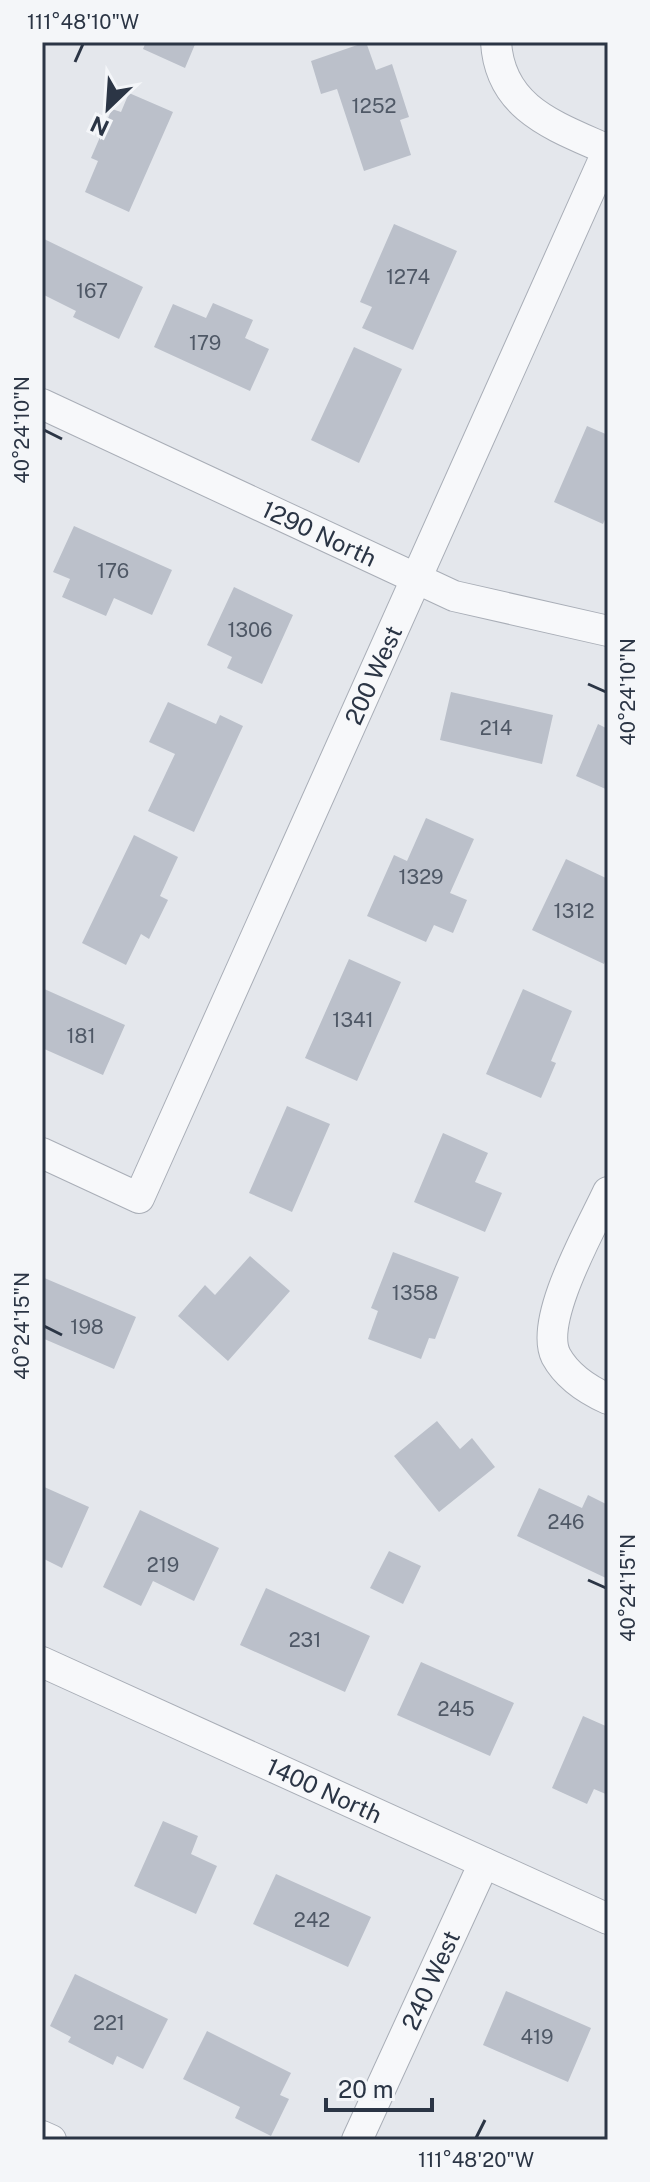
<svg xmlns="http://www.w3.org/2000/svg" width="650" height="2182" viewBox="0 0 650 2182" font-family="'Public Sans',sans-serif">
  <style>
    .building { fill: #bbc0ca }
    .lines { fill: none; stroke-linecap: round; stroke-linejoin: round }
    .street-casing { stroke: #a9aeb7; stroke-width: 32 }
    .street { stroke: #f7f8fa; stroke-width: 30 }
    .ticks { fill: none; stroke: #2b3545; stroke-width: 3 }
    .labels { text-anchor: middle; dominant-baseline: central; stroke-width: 8; stroke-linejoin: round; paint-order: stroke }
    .number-label { font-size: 20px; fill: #4f5866 }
    .street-label { font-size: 24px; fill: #2b3545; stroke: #f4f6f9 }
    .neatline { fill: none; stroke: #2b3545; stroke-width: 3 }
    .ticks-label { font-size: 20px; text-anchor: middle; fill: #2b3545 }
  </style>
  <rect width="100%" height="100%" fill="#e4e7ec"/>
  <path class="building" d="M 146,42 L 196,42 L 185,68 L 143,49 Z
    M 366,42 L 376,70 L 392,64 L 409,117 L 400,120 L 411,155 L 364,171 L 337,89 L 321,94 L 311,61 Z
    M 129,93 L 173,112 L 129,212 L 85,192 L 98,161 L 91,158 L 112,109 L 121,112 Z
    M 394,224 L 457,251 L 413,350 L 362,328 L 372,307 L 360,302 Z
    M 42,238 L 143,287 L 119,339 L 73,317 L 76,311 L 42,294 Z
    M 213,303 L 253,320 L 245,338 L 269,349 L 250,391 L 154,347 L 173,304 L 206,318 Z
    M 354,347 L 402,369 L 359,463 L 311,440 Z
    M 587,426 L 608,435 L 608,513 L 603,524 L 554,502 Z
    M 74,526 L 172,570 L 152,615 L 114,598 L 106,616 L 62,597 L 70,579 L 53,572 Z
    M 234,587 L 293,615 L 262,684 L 227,668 L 232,657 L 207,645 Z
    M 451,692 L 553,715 L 542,764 L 440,740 Z
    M 168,702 L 216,724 L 220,715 L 243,726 L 194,832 L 148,811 L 175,754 L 149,742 Z
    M 598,724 L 608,729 L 608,790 L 576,776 Z
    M 426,818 L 474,839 L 450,893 L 467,900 L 453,933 L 434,925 L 426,942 L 367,916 L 394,855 L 407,861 Z
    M 134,835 L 178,857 L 160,896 L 168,900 L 149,939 L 141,934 L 126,965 L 82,943 Z
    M 566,859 L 608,879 L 608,955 L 604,964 L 532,930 Z
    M 349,959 L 401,982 L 357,1081 L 305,1058 Z
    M 42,988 L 125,1025 L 103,1075 L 42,1048 Z
    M 523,989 L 572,1011 L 551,1061 L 556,1063 L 541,1098 L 486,1074 Z
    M 287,1106 L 330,1124 L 292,1212 L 249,1193 Z
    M 443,1133 L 488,1153 L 475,1182 L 502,1193 L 485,1232 L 414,1202 Z
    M 393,1252 L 459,1277 L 435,1339 L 429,1338 L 421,1359 L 368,1339 L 378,1311 L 371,1308 Z
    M 250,1256 L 290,1291 L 228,1361 L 178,1316 L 205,1285 L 215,1295 Z
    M 42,1277 L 136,1317 L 114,1369 L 42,1338 Z
    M 437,1421 L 460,1449 L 472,1438 L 495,1467 L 439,1512 L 394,1456 Z
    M 42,1486 L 89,1507 L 62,1568 L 42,1558 Z
    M 539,1488 L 582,1508 L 588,1495 L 608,1505 L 608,1579 L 517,1536 Z
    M 140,1510 L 219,1548 L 194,1601 L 153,1581 L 141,1606 L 103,1587 Z
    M 389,1551 L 421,1566 L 403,1604 L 370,1588 Z
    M 266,1588 L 370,1636 L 345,1692 L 240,1645 Z
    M 421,1662 L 514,1703 L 490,1756 L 397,1715 Z
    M 583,1716 L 608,1727 L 608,1795 L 594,1789 L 587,1804 L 552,1788 Z
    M 163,1821 L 198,1836 L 191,1854 L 217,1866 L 196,1914 L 134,1886 Z
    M 276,1874 L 371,1917 L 348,1967 L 253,1924 Z
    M 75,1974 L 168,2019 L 143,2069 L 117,2056 L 113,2065 L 68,2042 L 71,2037 L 50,2026 Z
    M 506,1991 L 591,2028 L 568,2082 L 483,2045 Z
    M 207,2031 L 291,2073 L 280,2095 L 289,2099 L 271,2136 L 235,2118 L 240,2107 L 183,2079 Z"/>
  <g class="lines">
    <defs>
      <g id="street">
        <path d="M 496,42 C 500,109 555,126 608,150"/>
        <path id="s1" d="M 42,404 L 454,596 L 608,631"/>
        <path id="s2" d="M 42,1153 L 139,1198 L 608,150"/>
        <path d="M 608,1192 C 592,1227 538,1320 556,1356 C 567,1376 588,1390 608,1399"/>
        <path id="s3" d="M 42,1662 L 608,1919"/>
        <path d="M 42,2136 L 51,2140"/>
        <path id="s4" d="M 357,2140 L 484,1863"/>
      </g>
    </defs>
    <use href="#street" class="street-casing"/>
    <use href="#street" class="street"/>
  </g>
  <path class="ticks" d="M 75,62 L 83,44M 44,430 L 62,439M 588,684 L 606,692M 44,1326 L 62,1335M 588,1580 L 606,1588M 476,2138 L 485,2120"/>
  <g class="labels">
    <g class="number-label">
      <text x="374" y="106">1252</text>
      <text x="408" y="277">1274</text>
      <text x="92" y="291">167</text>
      <text x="205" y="343">179</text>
      <text x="113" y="571">176</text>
      <text x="250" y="630">1306</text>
      <text x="496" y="728">214</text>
      <text x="421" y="877">1329</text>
      <text x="574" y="911">1312</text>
      <text x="353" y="1020">1341</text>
      <text x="81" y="1036">181</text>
      <text x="415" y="1293">1358</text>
      <text x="87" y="1327">198</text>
      <text x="566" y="1522">246</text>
      <text x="163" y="1565">219</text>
      <text x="305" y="1640">231</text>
      <text x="456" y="1709">245</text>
      <text x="312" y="1920">242</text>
      <text x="109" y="2023">221</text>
      <text x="537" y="2037">419</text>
    </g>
    <g class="street-label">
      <text stroke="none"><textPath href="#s1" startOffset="306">1290 North</textPath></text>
      <text stroke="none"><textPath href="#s2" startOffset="680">200 West</textPath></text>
      <text stroke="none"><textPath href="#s3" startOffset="310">1400 North</textPath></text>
      <text stroke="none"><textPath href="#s4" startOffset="176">240 West</textPath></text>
    </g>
  </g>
  <rect width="650" height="2182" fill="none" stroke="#f4f6f9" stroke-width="88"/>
  <g transform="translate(108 108) rotate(205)" stroke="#f4f6f9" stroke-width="6" paint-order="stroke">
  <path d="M0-6L14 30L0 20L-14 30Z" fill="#2b3545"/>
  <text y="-12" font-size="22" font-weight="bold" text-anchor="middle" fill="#2b3545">N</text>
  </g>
  <path d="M326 2098v12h106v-12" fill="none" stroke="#2b3545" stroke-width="4"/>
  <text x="338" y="2098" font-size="24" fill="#2b3545" stroke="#f4f6f9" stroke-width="6" paint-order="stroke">20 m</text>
  <rect x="44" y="44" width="562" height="2094" class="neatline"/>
  <g class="ticks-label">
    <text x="83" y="29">111°48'10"W</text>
    <text transform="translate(22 430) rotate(-90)" y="7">40°24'10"N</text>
    <text transform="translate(628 692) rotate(-90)" y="7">40°24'10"N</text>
    <text transform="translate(22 1326) rotate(-90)" y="7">40°24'15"N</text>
    <text transform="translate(628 1588) rotate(-90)" y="7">40°24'15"N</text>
    <text x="476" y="2167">111°48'20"W</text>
  </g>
</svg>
